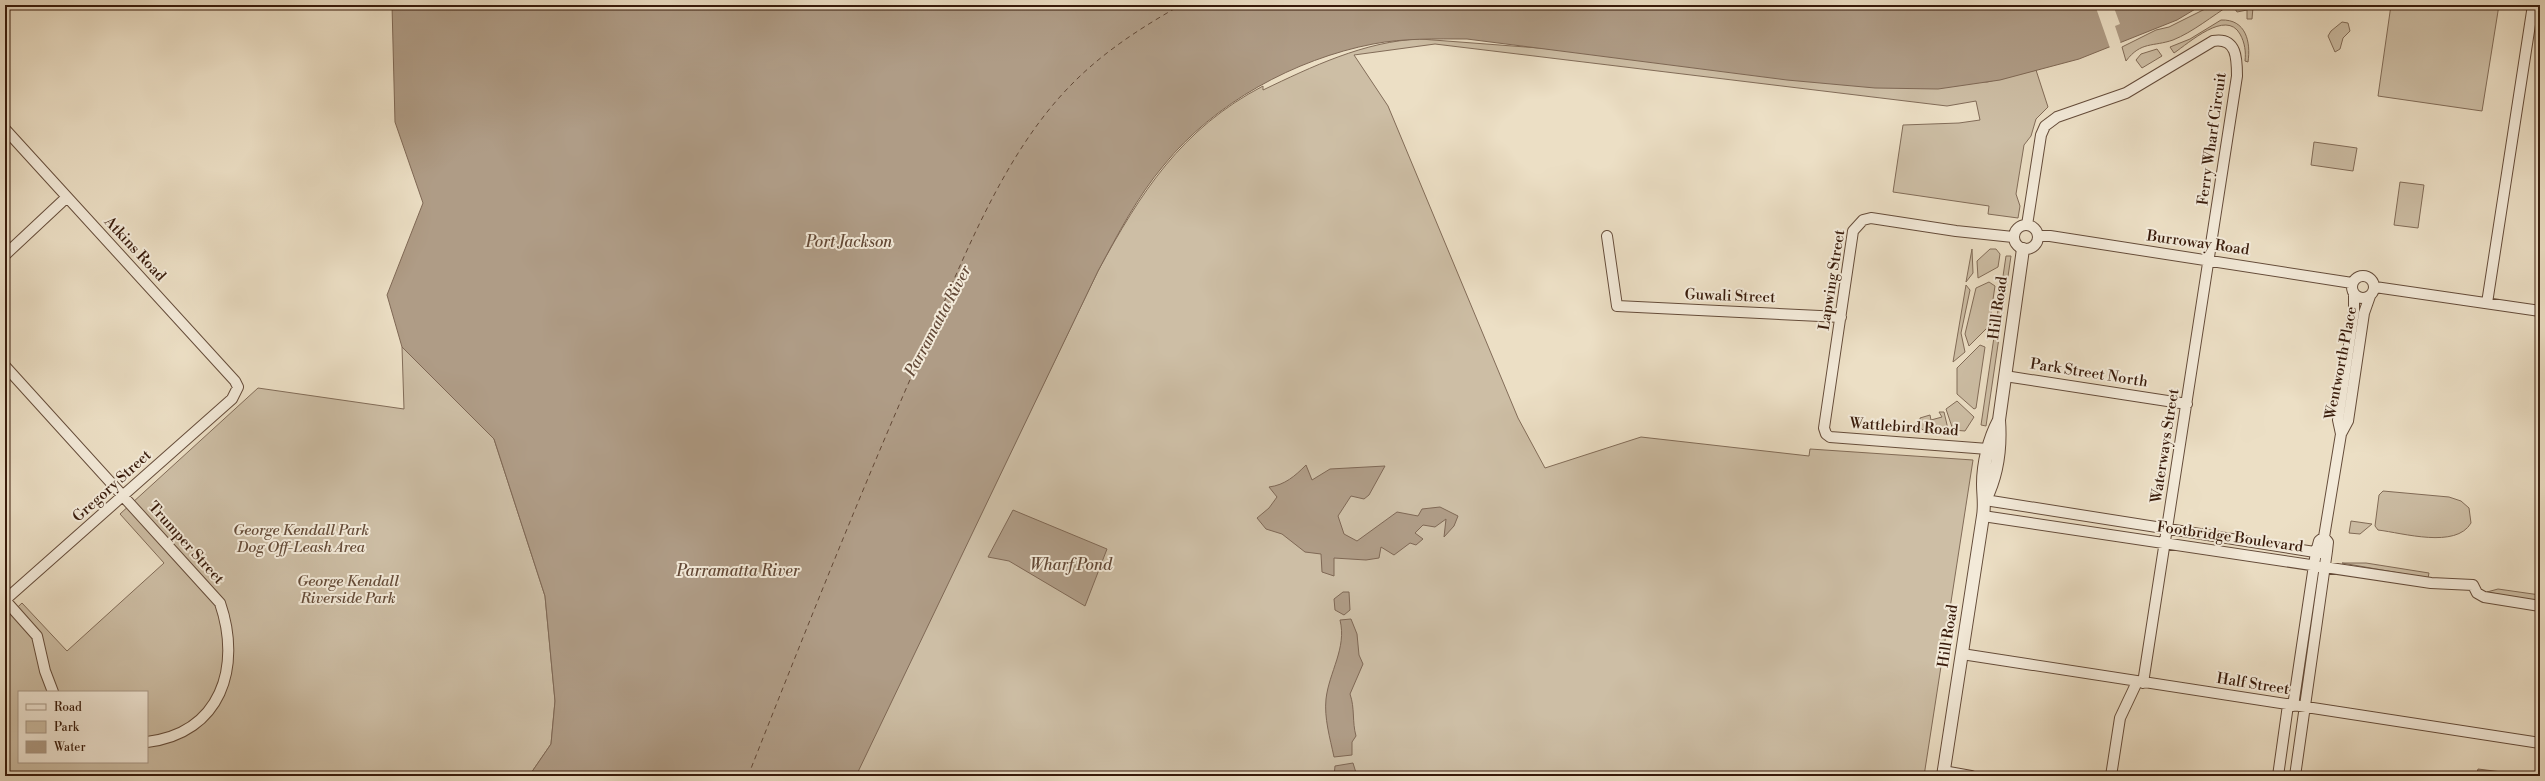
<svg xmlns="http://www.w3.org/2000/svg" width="2545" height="781" viewBox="0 0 2545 781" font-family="'Libre Bodoni',serif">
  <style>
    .green { fill: #cdbea5; stroke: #826c58; fill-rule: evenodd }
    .water { fill: #af9c86; stroke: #7f6855 }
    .pier { fill: #ecdfc5 }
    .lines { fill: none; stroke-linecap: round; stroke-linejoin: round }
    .ferry { stroke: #624836; stroke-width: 1; stroke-dasharray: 5 4; stroke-linecap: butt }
    .minor-casing { stroke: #654c3a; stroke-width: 12 }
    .tertiary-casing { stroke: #654c3a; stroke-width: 14 }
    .minor { stroke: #f3ead9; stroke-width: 10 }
    .tertiary { stroke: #f3ead9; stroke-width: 12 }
    .labels { text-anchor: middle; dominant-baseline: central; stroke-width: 4; stroke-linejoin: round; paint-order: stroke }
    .street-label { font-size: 15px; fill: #381b0b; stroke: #f3ead9 }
    .park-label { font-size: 15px; font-style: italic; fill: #654c39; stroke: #f3ead9 }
    .water-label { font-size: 16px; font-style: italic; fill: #624836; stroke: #f3ead9 }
  </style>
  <rect width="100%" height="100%" fill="#ecdfc5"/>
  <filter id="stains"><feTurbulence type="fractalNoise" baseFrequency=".005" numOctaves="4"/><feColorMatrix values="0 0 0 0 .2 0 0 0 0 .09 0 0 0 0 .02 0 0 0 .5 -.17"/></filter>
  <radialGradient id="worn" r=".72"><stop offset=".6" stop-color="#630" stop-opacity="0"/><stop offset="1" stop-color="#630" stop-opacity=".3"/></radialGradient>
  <path class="green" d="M 2213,5 L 2230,5 C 2212,16 2193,32 2173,40 C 2153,47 2141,41 2126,61 L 2122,47 L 2156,30 L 2169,27 Z
    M 2242,5 L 2253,7 L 2252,19 L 2247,19 L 2247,10 L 2237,12 L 2235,9 Z
    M 2391,5 L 2499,5 L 2482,111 L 2378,96 Z
    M 2221,20 C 2246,19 2251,42 2248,62 L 2245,61 C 2246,52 2245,43 2240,34 C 2226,9 2189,43 2174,53 L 2170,47 L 2190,39 Z
    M 2342,22 L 2348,23 L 2350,31 L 2343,38 L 2340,49 L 2335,52 L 2328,36 L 2331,31 Z
    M 1420,39 L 1987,82 L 2036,70 L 2048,107 L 2036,119 L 2031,136 L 2024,145 L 2016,194 L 2020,206 L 2018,218 L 1988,214 L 1989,206 L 1893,192 L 1903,125 L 1959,123 L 1980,120 L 1976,101 L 1947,106 L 1435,44 L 1354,55 L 1388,106 L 1518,418 L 1545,468 L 1641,437 L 1809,456 L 1810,449 L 1973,460 L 1924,776 L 854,776 L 1098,271 C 1141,192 1181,129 1263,86 L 1263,90 C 1311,67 1365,41 1420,39 Z
    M 2157,49 L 2162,56 L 2142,68 L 2136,60 L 2141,54 Z
    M 2314,142 L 2357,148 L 2353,171 L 2311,165 Z
    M 2400,182 L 2424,185 L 2418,228 L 2394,225 Z
    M 1972,249 L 1973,273 L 1966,282 Z
    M 1990,249 L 1996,249 L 2000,254 L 1998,267 L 1978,278 L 1977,261 Z
    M 2006,256 L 2011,256 L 1986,426 L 1981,425 Z
    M 1989,282 L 1995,286 L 1989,326 L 1969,346 L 1965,334 L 1976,288 Z
    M 1966,285 L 1970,290 L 1961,333 L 1965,352 L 1953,362 Z
    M 1980,345 L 1985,347 L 1976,408 L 1974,409 L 1957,394 L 1957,368 Z
    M 402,347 L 494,439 L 545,596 L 555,701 L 551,744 L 529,776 L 5,776 L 5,619 L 22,603 L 67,651 L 164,563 L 120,514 L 258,388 L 404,409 ZM 19,692 L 147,692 L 147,762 L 19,762 Z
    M 1957,401 L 1974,417 L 1965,431 L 1953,430 L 1946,409 Z
    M 1939,412 L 1944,412 L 1948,429 L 1945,431 L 1925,431 L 1920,428 L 1920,418 L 1930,415 L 1931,420 L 1942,417 Z
    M 2383,491 L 2449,497 L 2461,501 L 2469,508 L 2471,523 C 2456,549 2403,533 2378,530 L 2375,526 L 2379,495 Z
    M 2351,521 L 2372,524 L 2360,534 L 2349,533 Z
    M 2342,563 L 2366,563 L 2429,573 L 2428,578 Z
    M 2498,589 L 2540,595 L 2540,602 L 2487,592 Z"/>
  <path class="water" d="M 392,5 L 2202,5 L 2177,20 L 2079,59 L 2000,80 L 1938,89 L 1875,88 L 1787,80 L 1467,39 C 1435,39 1404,38 1373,44 C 1295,59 1214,103 1164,165 C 1137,197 1118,234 1098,271 L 856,776 L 529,776 L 551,744 L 555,701 L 545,596 L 494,439 L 402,347 L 387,295 L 423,203 L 395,122 Z
    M 1306,465 L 1312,480 L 1330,469 L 1385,466 L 1369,495 L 1364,499 L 1351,496 L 1338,516 L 1344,534 L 1357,541 L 1397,512 L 1418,516 L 1422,509 L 1440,507 L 1458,516 L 1454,526 L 1444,537 L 1446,519 L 1435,527 L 1423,525 L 1415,533 L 1423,539 L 1416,545 L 1410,543 L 1394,555 L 1381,547 L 1379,558 L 1366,560 L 1334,558 L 1334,576 L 1322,572 L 1321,554 L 1305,552 L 1282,534 L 1266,529 L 1257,518 L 1269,508 L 1277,497 L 1269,487 C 1285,485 1295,476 1306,465 Z
    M 1013,510 L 1107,549 L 1085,606 L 1009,561 L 988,557 Z
    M 1343,592 L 1349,592 L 1350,610 L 1344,615 L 1335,610 L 1334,599 Z
    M 1351,619 L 1357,634 L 1359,655 L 1363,664 L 1350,694 C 1355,708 1352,722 1356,736 L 1352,742 L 1352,755 L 1334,757 C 1330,738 1324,718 1326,699 C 1329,672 1347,648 1340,620 Z
    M 1353,763 L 1357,776 L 1334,776 L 1335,766 Z
    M 2478,769 L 2502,772 L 2501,776 L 2476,776 Z"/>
  <path class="pier" d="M 2095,5 L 2113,5 L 2120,24 L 2115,26 L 2121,44 L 2110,48 Z"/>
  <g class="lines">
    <path class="ferry" d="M 748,776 C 807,627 866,478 931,332 C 968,248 1006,151 1071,85 C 1103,52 1142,27 1181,5"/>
    <defs>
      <path id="minor" d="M 5,129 L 235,381 L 238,387 L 232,399 L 5,600
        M2014 237a12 12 0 1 1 24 0a12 12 0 1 1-24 0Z
        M 2027,225 L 2041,135 L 2045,126 L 2057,117 L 2126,93 L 2213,41 C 2237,37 2237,59 2237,76 L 2143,683
        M 1607,236 L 1617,306 L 1841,317
        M 2038,236 L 2050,236 L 2352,283
        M 5,255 L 67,197
        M2352 287a11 11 0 1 1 22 0a11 11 0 1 1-22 0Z
        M 2375,287 L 2540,311
        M 2487,303 L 2533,5
        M 5,366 L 220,603 C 242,667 221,733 147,742
        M 2005,376 L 2187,404
        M 2341,434 L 2348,421 L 2364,313 L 2370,296
        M 1988,449 L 1830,437 L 1826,434 L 1824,428 L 1853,231 L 1863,220 L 1871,218 L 1956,231 L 2013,237
        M 1985,500 L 2321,553
        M 1983,516 L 2431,583 L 2473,585 L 2477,593 L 2484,597 L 2540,606
        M 2324,537 L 2341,434 L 2338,420 L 2354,311 L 2354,294
        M 5,600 L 37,636 L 45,671 L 53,692
        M 1962,654 L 2540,743
        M 2293,706 L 2316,552 L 2319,541 L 2324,537 L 2328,542 L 2327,551 L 2295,776
        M 1943,771 L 1971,776
        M 2111,776 L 2120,718 L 2137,682
        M 2278,776 L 2288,705"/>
      <path id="tertiary" d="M 1985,500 C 1997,476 2001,447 1999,420 L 2023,249
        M 1943,776 L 1983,516 C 1985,504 1983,495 1983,484 C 1983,463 1989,439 1999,420"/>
    </defs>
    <use href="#minor" class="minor-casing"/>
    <use href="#tertiary" class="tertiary-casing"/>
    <use href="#minor" class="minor"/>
    <use href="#tertiary" class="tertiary"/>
  </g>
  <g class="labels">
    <g class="street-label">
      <text transform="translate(2212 139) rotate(-82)">Ferry Wharf Circuit</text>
      <text transform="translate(2198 243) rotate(8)">Burroway Road</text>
      <text transform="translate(135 249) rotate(47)">Atkins Road</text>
      <text transform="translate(1832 280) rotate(-81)">Lapwing Street</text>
      <text transform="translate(1730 296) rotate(2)">Guwali Street</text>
      <text transform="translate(1998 308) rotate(-82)">Hill Road</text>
      <text transform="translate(2341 363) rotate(-79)">Wentworth Place</text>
      <text transform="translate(2089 373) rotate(9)">Park Street North</text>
      <text transform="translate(1904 427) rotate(4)">Wattlebird Road</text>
      <text transform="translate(2165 446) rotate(-81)">Waterways Street</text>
      <text transform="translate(112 486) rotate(-42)">Gregory Street</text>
      <text transform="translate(2230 537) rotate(8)">Footbridge Boulevard</text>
      <text transform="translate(186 543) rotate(48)">Trumper Street</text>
      <text transform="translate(1948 636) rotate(-81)">Hill Road</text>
      <text transform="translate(2253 684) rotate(9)">Half Street</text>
    </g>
    <g class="park-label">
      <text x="301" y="530">George Kendall Park<tspan x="301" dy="17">Dog Off-Leash Area</tspan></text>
      <text x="348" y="581">George Kendall<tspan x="348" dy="17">Riverside Park</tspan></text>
    </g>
    <g class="water-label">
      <text x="849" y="242">Port Jackson</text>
      <text transform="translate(938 321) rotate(-62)">Parramatta River</text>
      <text x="1071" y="565">Wharf Pond</text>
      <text x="738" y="571">Parramatta River</text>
    </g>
  </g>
  <rect width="2545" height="781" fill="none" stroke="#ecdfc5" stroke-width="20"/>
  <rect x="6" y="6" width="2533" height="769" fill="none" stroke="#381b0b" stroke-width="2"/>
  <rect x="10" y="10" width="2525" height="761" fill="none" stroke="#381b0b"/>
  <rect x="18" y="691" width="130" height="72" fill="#f3ead9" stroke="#a89787"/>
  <rect x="26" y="704" width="20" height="6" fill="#f3ead9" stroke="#a89787"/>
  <text x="54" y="711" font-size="12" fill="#381b0b">Road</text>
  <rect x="26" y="721" width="20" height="12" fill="#cdbea5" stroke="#a89787"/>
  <text x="54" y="731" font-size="12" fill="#381b0b">Park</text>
  <rect x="26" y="741" width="20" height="12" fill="#af9c86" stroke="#a89787"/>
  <text x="54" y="751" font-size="12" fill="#381b0b">Water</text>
  <rect width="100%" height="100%" filter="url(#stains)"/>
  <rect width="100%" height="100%" fill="url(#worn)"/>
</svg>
